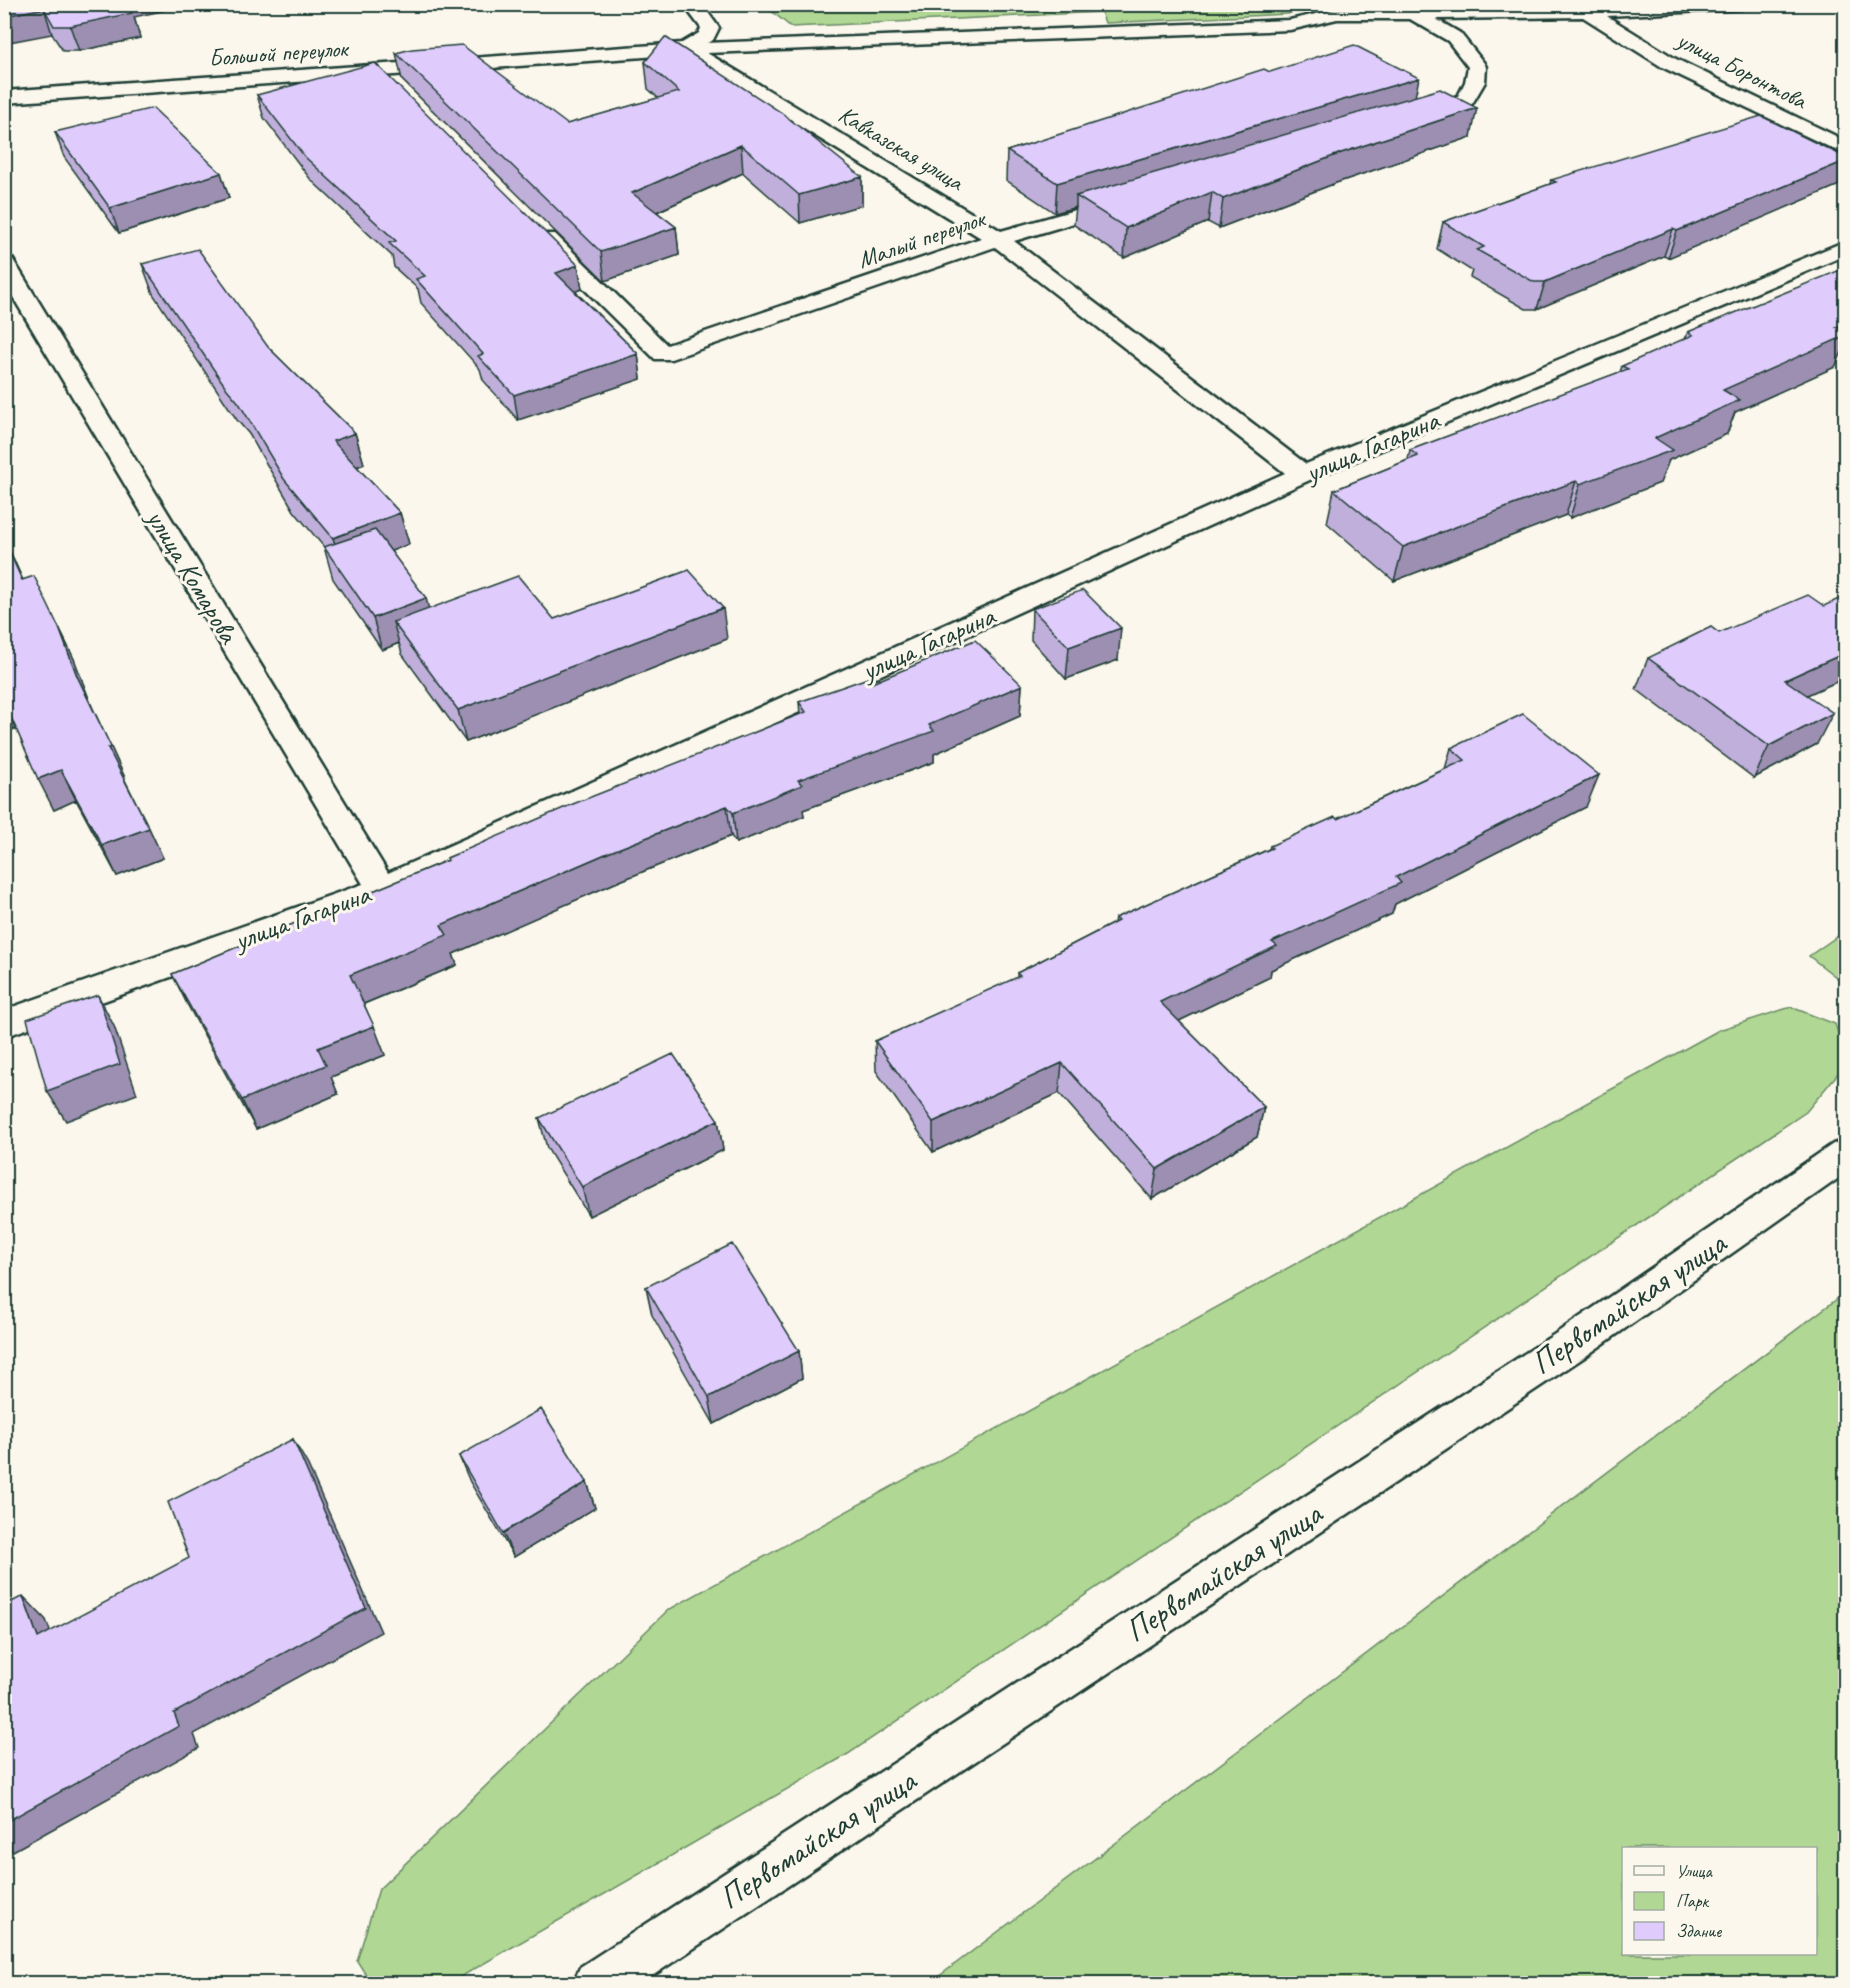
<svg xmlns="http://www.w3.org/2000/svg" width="1850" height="1988" viewBox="0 0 1850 1988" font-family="Caveat,sans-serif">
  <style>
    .green { fill: #b0d793; stroke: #688a64; stroke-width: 1.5; fill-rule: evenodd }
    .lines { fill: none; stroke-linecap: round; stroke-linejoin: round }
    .street-casing { stroke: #1f3d34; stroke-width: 5 }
    .secondary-casing { stroke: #1f3d34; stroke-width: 5 }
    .street { fill: #fbf7ec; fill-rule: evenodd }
    .secondary { fill: #fbf7ec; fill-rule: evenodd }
    .wall { fill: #c0afda; stroke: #1f3d34; stroke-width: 1.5 }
    .shaded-wall { fill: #9c8fb1; stroke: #1f3d34; stroke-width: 1.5 }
    .building { fill: #dfccfd; stroke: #1f3d34; stroke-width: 1.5 }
    .labels { text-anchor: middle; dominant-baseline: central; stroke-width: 6; stroke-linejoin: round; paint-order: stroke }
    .far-street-label { font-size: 24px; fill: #1f3d34; stroke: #fbf7ec }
    .street-label { font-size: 28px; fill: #1f3d34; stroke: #fbf7ec }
    .near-street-label { font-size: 33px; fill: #1f3d34; stroke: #fbf7ec }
  </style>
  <rect width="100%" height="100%" fill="#fbf7ec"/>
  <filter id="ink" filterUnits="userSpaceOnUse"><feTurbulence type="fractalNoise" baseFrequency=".0167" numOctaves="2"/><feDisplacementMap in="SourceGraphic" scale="12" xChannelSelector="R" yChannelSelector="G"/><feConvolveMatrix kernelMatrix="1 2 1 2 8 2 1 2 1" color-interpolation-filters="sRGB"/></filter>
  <g filter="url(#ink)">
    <path class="green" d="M 764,5 L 1312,5 L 1288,14 L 1105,23 L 1101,12 L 791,27 Z
      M 1845,931 L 1845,984 L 1809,956 Z
      M 1791,1007 L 1835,1024 L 1845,1052 L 1845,1065 L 1806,1112 L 848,1754 L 450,1983 L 371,1983 L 357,1961 L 379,1889 L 668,1610 L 1719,1030 Z
      M 1845,1293 L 1845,1983 L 930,1983 ZM 1816,1848 L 1816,1954 L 1624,1954 L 1624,1848 Z"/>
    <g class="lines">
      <defs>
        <path id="street" d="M 1628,4 L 1750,4 L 1741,9 L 1607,16 L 1676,59 L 1846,141 L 1846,155 L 1662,67 L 1583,17 L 1436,19 L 1460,33 L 1484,63 L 1486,67 L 1485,82 L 1472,104 L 1419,119 L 1412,117 L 1409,113 L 1412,109 L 1458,96 L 1465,82 L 1468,67 L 1448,41 L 1410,19 L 1337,19 L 1290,30 L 707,53 L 1001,231 L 1110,200 L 1124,200 L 1127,204 L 1124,208 L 1014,241 L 1306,464 L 1846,241 L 1846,255 L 1312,479 L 393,897 L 4,1037 L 4,1010 L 363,884 L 4,282 L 4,257 L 12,258 L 15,263 L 388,873 L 1285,473 L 995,247 L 671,359 L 655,359 L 539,244 L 536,239 L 539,234 L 555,234 L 667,345 L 981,238 L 679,52 L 677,48 L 679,44 L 1290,20 L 1337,9 Z"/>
        <path id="secondary" d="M 683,4 L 702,4 L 719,28 L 713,40 L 686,54 L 4,103 L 4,91 L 682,43 L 699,33 L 701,28 Z
          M 1846,1140 L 1846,1173 L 1586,1356 L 640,1984 L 573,1984 L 580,1967 L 1558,1332 L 1833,1144 Z"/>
      </defs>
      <use href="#street" class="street-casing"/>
      <use href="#secondary" class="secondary-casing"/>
      <use href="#street" class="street"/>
      <use href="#secondary" class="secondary"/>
    </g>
    <path class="wall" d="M 4,4 L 134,17 L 140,38 L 79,51 L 63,51 L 52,34 Z
      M 396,53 L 567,124 L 658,98 L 648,89 L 645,62 L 862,177 L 862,205 L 800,223 L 743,173 L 657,212 L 676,227 L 679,255 L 605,281 L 402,80 Z
      M 1270,72 L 1416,96 L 1471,137 L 1336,183 L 1219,228 L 1208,222 L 1124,258 L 1074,225 L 1076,207 L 1055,213 L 1006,180 L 1007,151 Z
      M 257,95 L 578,265 L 582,289 L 575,291 L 638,354 L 641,379 L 518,420 L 483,380 L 480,369 L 421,303 L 418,289 L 394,267 L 392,256 L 311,180 L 264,118 Z
      M 55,132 L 221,173 L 229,198 L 119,233 L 64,157 Z
      M 1551,180 L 1839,185 L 1668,258 L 1664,256 L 1537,309 L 1526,309 L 1470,277 L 1472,271 L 1437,249 L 1443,222 L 1550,184 Z
      M 142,264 L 268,347 L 355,433 L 364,464 L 357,467 L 400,513 L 409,544 L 391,551 L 429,609 L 554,619 L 727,639 L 466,742 L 402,654 L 399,643 L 382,650 L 333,579 L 324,547 L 294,511 L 249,434 L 237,420 L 153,294 Z
      M 1688,332 L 1842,352 L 1835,367 L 1735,412 L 1727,434 L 1669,460 L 1660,483 L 1570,518 L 1566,515 L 1394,581 L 1327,523 L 1334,490 L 1408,460 L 1410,450 L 1620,372 L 1622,366 L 1685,339 Z
      M 4,538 L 23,580 L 59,628 L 74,659 L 91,704 L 125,778 L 124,778 L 149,828 L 163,858 L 117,876 L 76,800 L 54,810 L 17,730 L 14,730 Z
      M 1032,609 L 1118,660 L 1066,679 L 1031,640 Z
      M 1719,633 L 1845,678 L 1807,695 L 1817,744 L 1754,778 L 1636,689 L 1648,658 Z
      M 872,683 L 1022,685 L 1020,716 L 934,754 L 934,762 L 803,810 L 804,816 L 736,843 L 731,836 L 615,883 L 453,954 L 457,965 L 364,1004 L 385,1055 L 331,1077 L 338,1094 L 256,1129 L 187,1004 L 172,974 L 448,860 L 447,858 L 800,714 L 799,702 Z
      M 1451,748 L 1586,807 L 1395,904 L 1392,914 L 1271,970 L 1270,977 L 1179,1021 L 1264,1107 L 1257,1137 L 1152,1199 L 1059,1093 L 933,1152 L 876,1071 L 875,1041 L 1017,978 L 1017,973 L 1114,923 L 1115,918 L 1269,849 L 1270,846 L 1337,819 L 1445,769 Z
      M 539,1118 L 718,1120 L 723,1150 L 589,1216 L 547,1148 Z
      M 646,1287 L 799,1351 L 802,1378 L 714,1424 L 652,1315 Z
      M 459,1456 L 587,1482 L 595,1508 L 514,1557 L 470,1482 Z"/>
    <path class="shaded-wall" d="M 122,4 L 194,4 L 134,17 L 140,38 L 79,51 L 70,26 Z
      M 44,8 L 52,34 L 4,43 L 4,16 Z
      M 1419,78 L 1413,107 L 1076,196 L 1076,207 L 1055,213 L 1057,183 Z
      M 1477,108 L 1471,137 L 1336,183 L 1219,228 L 1223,199 L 1341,153 Z
      M 741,145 L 743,173 L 636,221 L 632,193 Z
      M 1845,161 L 1845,170 L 1839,185 L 1668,258 L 1677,231 Z
      M 221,173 L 229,198 L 119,233 L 110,208 Z
      M 862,177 L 862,205 L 800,223 L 799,195 Z
      M 1212,192 L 1208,222 L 1124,258 L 1126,228 Z
      M 676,227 L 679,255 L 605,281 L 601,252 Z
      M 1673,229 L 1664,256 L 1537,309 L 1545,282 Z
      M 578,265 L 582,289 L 560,297 L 556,273 Z
      M 1845,323 L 1845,351 L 1842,352 L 1835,367 L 1735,412 L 1727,434 L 1669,460 L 1660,483 L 1570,518 L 1580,484 L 1655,438 L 1723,390 L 1836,327 Z
      M 638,354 L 641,379 L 518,420 L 514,395 Z
      M 355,433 L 364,464 L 342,472 L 333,441 Z
      M 1576,481 L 1566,515 L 1394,581 L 1403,547 Z
      M 400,513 L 409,544 L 343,570 L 333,538 Z
      M 4,538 L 36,611 L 22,580 L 4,540 Z
      M 426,598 L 434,630 L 393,622 L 399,643 L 382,650 L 373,618 Z
      M 723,608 L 727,639 L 466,742 L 458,710 Z
      M 59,628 L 74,659 L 92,707 L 77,676 Z
      M 1121,628 L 1118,660 L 1066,679 L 1069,647 Z
      M 1845,653 L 1845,678 L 1771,711 L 1785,680 Z
      M 1022,685 L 1020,716 L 934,754 L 934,762 L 803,810 L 804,816 L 736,843 L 733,813 L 798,780 Z
      M 4,700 L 19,729 L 14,730 L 4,711 Z
      M 1833,713 L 1817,744 L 1754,778 L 1769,746 Z
      M 111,747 L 125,778 L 123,779 L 108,748 Z
      M 61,770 L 76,800 L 54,810 L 38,779 Z
      M 1599,775 L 1586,807 L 1395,904 L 1392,914 L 1271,970 L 1270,977 L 1156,1032 L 1160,1002 L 1272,942 L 1396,877 Z
      M 727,806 L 731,836 L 615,883 L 453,954 L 457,965 L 361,1005 L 350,975 L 441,925 L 610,852 Z
      M 149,828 L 163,858 L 117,876 L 102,845 Z
      M 98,995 L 114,1026 L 137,1094 L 66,1121 L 47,1091 Z
      M 374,1026 L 385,1055 L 331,1077 L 338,1094 L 256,1129 L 242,1100 L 318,1048 Z
      M 1062,1063 L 1059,1093 L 933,1152 L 933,1122 Z
      M 1264,1107 L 1257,1137 L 1152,1199 L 1157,1169 Z
      M 718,1120 L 723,1150 L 589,1216 L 582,1187 Z
      M 799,1351 L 802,1378 L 714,1424 L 709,1397 Z
      M 293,1439 L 308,1465 L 381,1632 L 194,1734 L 199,1748 L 13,1851 L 4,1845 L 4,1823 L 174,1713 Z
      M 587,1482 L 595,1508 L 514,1557 L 503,1533 Z
      M 23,1596 L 46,1620 L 61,1661 L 38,1638 Z"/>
    <path class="building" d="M 4,4 L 126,4 L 132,13 L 70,26 L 54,26 L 44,8 L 4,16 Z
      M 665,37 L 782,113 L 862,177 L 799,195 L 741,145 L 632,193 L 676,227 L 601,252 L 396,53 L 412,49 L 462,45 L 567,124 L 679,92 L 645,62 Z
      M 1354,45 L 1419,78 L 1057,183 L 1007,151 L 1264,69 L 1270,72 Z
      M 375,63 L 578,265 L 556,273 L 638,354 L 514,395 L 478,356 L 483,354 L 416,279 L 425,276 L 389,243 L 396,241 L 305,157 L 257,95 Z
      M 1440,89 L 1477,108 L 1341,153 L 1223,199 L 1212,192 L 1126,228 L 1076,196 Z
      M 153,108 L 221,173 L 110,208 L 55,132 Z
      M 1761,116 L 1845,157 L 1845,161 L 1677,231 L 1673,229 L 1545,282 L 1534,282 L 1477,250 L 1484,247 L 1443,222 L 1556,182 L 1551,180 Z
      M 198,249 L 268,347 L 355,433 L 333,441 L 400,513 L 333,538 L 284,479 L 239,403 L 227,389 L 142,264 Z
      M 1845,268 L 1845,323 L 1836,327 L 1845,332 L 1845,336 L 1723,390 L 1740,400 L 1655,438 L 1673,450 L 1580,484 L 1576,481 L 1403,547 L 1334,490 L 1418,456 L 1410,450 L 1628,369 L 1622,366 L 1693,335 L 1688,332 Z
      M 375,530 L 426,598 L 373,618 L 324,547 Z
      M 4,540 L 22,580 L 34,576 L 59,628 L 77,676 L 111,747 L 108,748 L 149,828 L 102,845 L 61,770 L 38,779 L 4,701 Z
      M 689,570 L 723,608 L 458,710 L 393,622 L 518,576 L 554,619 Z
      M 1083,590 L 1121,628 L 1069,647 L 1032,609 Z
      M 1808,595 L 1824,606 L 1845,596 L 1845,653 L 1785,680 L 1833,713 L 1769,746 L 1648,658 L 1711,627 L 1719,633 Z
      M 975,640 L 1022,685 L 929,725 L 934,731 L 798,780 L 802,785 L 733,813 L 727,806 L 610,852 L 441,925 L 447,935 L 350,975 L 374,1026 L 318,1048 L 326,1065 L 242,1100 L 172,974 L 448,860 L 447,858 L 573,804 L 806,712 L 799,702 L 868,678 L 872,683 Z
      M 1523,714 L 1599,775 L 1396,877 L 1401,883 L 1272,942 L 1277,946 L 1160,1002 L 1264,1107 L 1157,1169 L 1062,1063 L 933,1122 L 875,1041 L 1020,976 L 1017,973 L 1118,921 L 1115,918 L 1272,848 L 1270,846 L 1335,817 L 1337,819 L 1465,760 L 1451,748 Z
      M 98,995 L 120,1064 L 47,1091 L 27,1019 Z
      M 673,1054 L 718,1120 L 582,1187 L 539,1118 Z
      M 732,1244 L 799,1351 L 709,1397 L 646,1287 Z
      M 541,1409 L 587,1482 L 503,1533 L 459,1456 Z
      M 293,1439 L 366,1608 L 174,1713 L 179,1726 L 4,1823 L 4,1606 L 23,1596 L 38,1638 L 189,1558 L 168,1502 Z"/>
  </g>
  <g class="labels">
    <g class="far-street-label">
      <text transform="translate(278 53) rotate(-4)">Большой переулок</text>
      <text transform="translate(1742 70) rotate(27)">улица Боронтова</text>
      <text transform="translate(901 148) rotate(31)">Кавказская улица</text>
      <text transform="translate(921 239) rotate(-19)">Малый переулок</text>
    </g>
    <g class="street-label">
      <text transform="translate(1372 446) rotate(-23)">улица Гагарина</text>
      <text transform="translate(193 576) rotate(59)">улица Комарова</text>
      <text transform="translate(928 643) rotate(-24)">улица Гагарина</text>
      <text transform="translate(302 917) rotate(-20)">улица Гагарина</text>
    </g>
    <g class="near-street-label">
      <text transform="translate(1628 1303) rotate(-34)">Первомайская улица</text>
      <text transform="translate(1223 1572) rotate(-33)">Первомайская улица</text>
      <text transform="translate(817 1839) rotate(-33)">Первомайская улица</text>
    </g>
  </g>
  <rect width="1850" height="1988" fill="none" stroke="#fbf7ec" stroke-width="24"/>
  <rect x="12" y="12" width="1826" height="1964" fill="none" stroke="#1f3d34" stroke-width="2" filter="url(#ink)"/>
  <rect x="1622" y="1847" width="195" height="108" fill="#fbf7ec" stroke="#a3ada2" stroke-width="1.5"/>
  <rect x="1634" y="1866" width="30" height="9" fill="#fbf7ec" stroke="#a3ada2" stroke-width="1.5"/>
  <text x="1676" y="1877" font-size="18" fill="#1f3d34">Улица</text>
  <rect x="1634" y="1892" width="30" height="18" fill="#b0d793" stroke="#a3ada2" stroke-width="1.5"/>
  <text x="1676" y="1907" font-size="18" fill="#1f3d34">Парк</text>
  <rect x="1634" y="1922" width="30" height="18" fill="#dfccfd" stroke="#a3ada2" stroke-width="1.5"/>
  <text x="1676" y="1937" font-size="18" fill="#1f3d34">Здание</text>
</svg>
